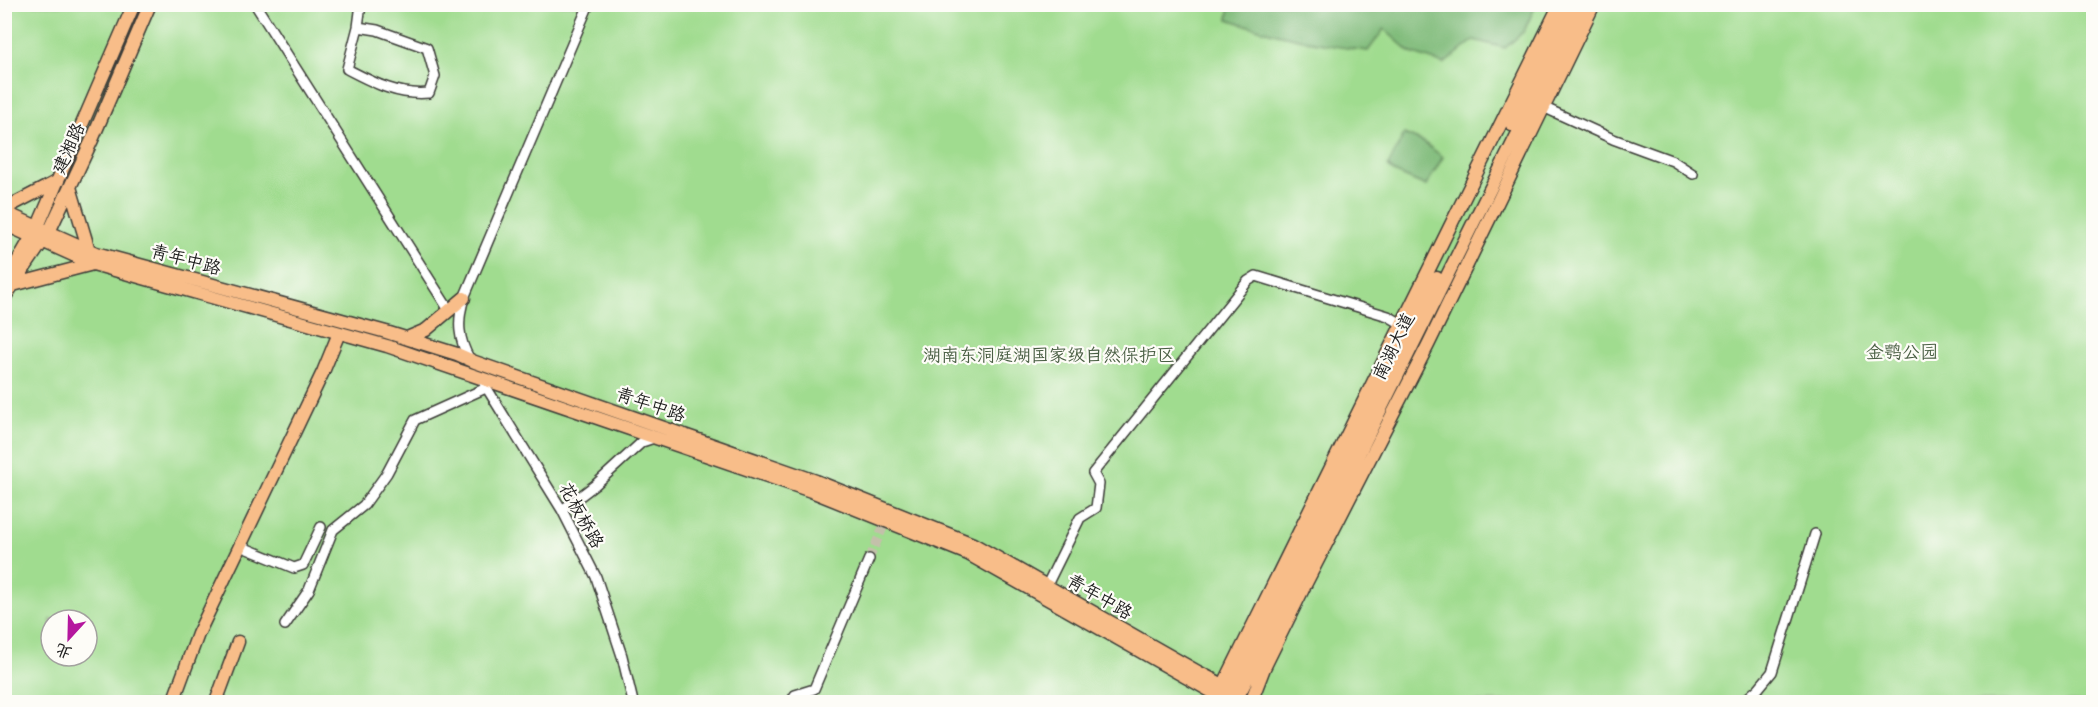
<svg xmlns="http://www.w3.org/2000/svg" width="2098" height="707" viewBox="0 0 2098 707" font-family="'Patrick Hand','LXGW WenKai TC',sans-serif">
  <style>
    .green { fill: #a0dc8f; stroke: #5e7c56; stroke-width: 1.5; fill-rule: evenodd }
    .forest { fill: #80bc7a; stroke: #4e6c4b; stroke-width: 1.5 }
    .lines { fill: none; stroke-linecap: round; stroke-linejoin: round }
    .minor-tunnel { stroke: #c3c0aa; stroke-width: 9; stroke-dasharray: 9 4.5; stroke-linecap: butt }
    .minor-casing { stroke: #3b3b37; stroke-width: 12 }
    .major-casing { stroke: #3b3b37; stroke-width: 15 }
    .minor { stroke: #fff; stroke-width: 9 }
    .major { stroke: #f8bd89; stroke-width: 12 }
    .major-bridge-casing { stroke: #3b3b37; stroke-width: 15; stroke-linecap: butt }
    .major-bridge { stroke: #f8bd89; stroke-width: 12 }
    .labels { text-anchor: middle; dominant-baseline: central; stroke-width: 4.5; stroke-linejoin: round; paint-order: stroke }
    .street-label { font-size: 18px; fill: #1c1c1c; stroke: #fdfcf7 }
    .park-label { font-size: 18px; fill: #4a5f44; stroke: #fdfcf7 }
  </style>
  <rect width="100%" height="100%" fill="#fdfcf7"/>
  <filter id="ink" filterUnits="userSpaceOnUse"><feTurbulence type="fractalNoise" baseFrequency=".0167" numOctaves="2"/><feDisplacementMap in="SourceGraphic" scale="12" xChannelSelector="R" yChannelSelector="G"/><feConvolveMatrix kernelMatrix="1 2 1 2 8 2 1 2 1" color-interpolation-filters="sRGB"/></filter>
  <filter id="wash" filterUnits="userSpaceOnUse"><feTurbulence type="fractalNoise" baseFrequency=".008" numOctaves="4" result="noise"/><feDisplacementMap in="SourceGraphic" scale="24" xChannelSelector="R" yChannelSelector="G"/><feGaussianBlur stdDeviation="1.35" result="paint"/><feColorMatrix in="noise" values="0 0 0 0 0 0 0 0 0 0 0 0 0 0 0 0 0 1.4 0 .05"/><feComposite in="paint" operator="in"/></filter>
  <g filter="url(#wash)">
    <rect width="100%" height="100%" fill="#ede9ce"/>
    <path class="green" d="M 4,5 L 2093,5 L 2093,702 L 5,702 ZM 51,620 L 87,620 L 87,656 L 51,656 Z"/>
    <path class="forest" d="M 1230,5 L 1230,4 L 1536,5 L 1524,31 L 1505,48 L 1474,40 L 1444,64 L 1411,53 L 1384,29 L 1368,51 C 1321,45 1273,35 1228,19 Z
      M 1404,134 L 1423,142 L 1443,157 L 1426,186 L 1394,172 L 1388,166 Z"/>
  </g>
  <g filter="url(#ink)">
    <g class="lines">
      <path class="minor-tunnel" d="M 869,559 L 886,521"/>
      <defs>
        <path id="minor" d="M 255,4 L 449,310
          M 358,27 L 377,30 L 427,48 L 435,76 L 429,93 C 398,96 374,83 347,69 L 358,27 L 361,4
          M 1543,107 L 1613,139 L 1673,161 L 1693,174
          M 470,360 C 458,339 457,321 464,298 L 589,4
          M 480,377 L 562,510 L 596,577 L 622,656 L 633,702
          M 562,510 L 595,485 L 642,442 L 657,437
          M 240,546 L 294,568 L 303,565 L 321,527
          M 1044,591 L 1080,518 L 1096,508 L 1099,484 L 1093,473 L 1248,281 L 1256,276 L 1388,316 L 1402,324
          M 285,625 L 309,590 L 333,530 L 364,505 L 387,473 L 415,420 L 486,388
          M 791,702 L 795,695 L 814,689 L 869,559
          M 1743,702 L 1758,689 L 1772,672 L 1815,534"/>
        <path id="major" d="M 1512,125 L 1570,4
          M 4,209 L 58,181
          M 4,212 L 96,253 L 386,332 L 457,354 L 475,362 L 816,481 L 973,544 L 1198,672 L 1256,702
          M 4,224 L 93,264 L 387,346 L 811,491 L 968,554 L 1230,702
          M 4,259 L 8,278
          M 5,283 L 38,226 L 134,4
          M 13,285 L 93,264 L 70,187
          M 4,298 L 49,232 L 92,140 L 150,4
          M 407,338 L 426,330 L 464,298
          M 1220,692 L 1560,4
          M 1254,694 L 1264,668 L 1304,587 L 1428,345 L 1594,4
          M 1228,698 L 1437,278
          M 1236,701 L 1582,4
          M 173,702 L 198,634 L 323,372 L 339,333
          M 216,702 L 238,642"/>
      </defs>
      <use href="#minor" class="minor-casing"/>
      <use href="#major" class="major-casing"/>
      <use href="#minor" class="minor"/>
      <use href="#major" class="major"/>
      <defs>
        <path id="major-bridge" d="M 1251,701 L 1254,694"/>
      </defs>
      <use href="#major-bridge" class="major-bridge-casing"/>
      <use href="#major-bridge" class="major-bridge"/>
    </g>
  </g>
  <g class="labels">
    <g class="street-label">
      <text transform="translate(68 148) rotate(-66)">建湘路</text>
      <text transform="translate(186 259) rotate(15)">青年中路</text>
      <text transform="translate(1393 346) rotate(-64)">南湖大道</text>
      <text transform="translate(651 404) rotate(19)">青年中路</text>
      <text transform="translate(582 515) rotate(61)">花板桥路</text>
      <text transform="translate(1100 596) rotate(30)">青年中路</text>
    </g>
    <g class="park-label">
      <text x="1902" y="351">金鹗公园</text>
      <text x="1049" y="354">湖南东洞庭湖国家级自然保护区</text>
    </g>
  </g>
  <rect width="2098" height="707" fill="none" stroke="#fdfcf7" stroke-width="24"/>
  <g transform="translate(69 638) rotate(202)"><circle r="28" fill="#fdfcf7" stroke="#a3a29f" stroke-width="1.5"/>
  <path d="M0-4.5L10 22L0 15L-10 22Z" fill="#b5179e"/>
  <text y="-9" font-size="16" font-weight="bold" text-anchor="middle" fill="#1c1c1c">北</text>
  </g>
</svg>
